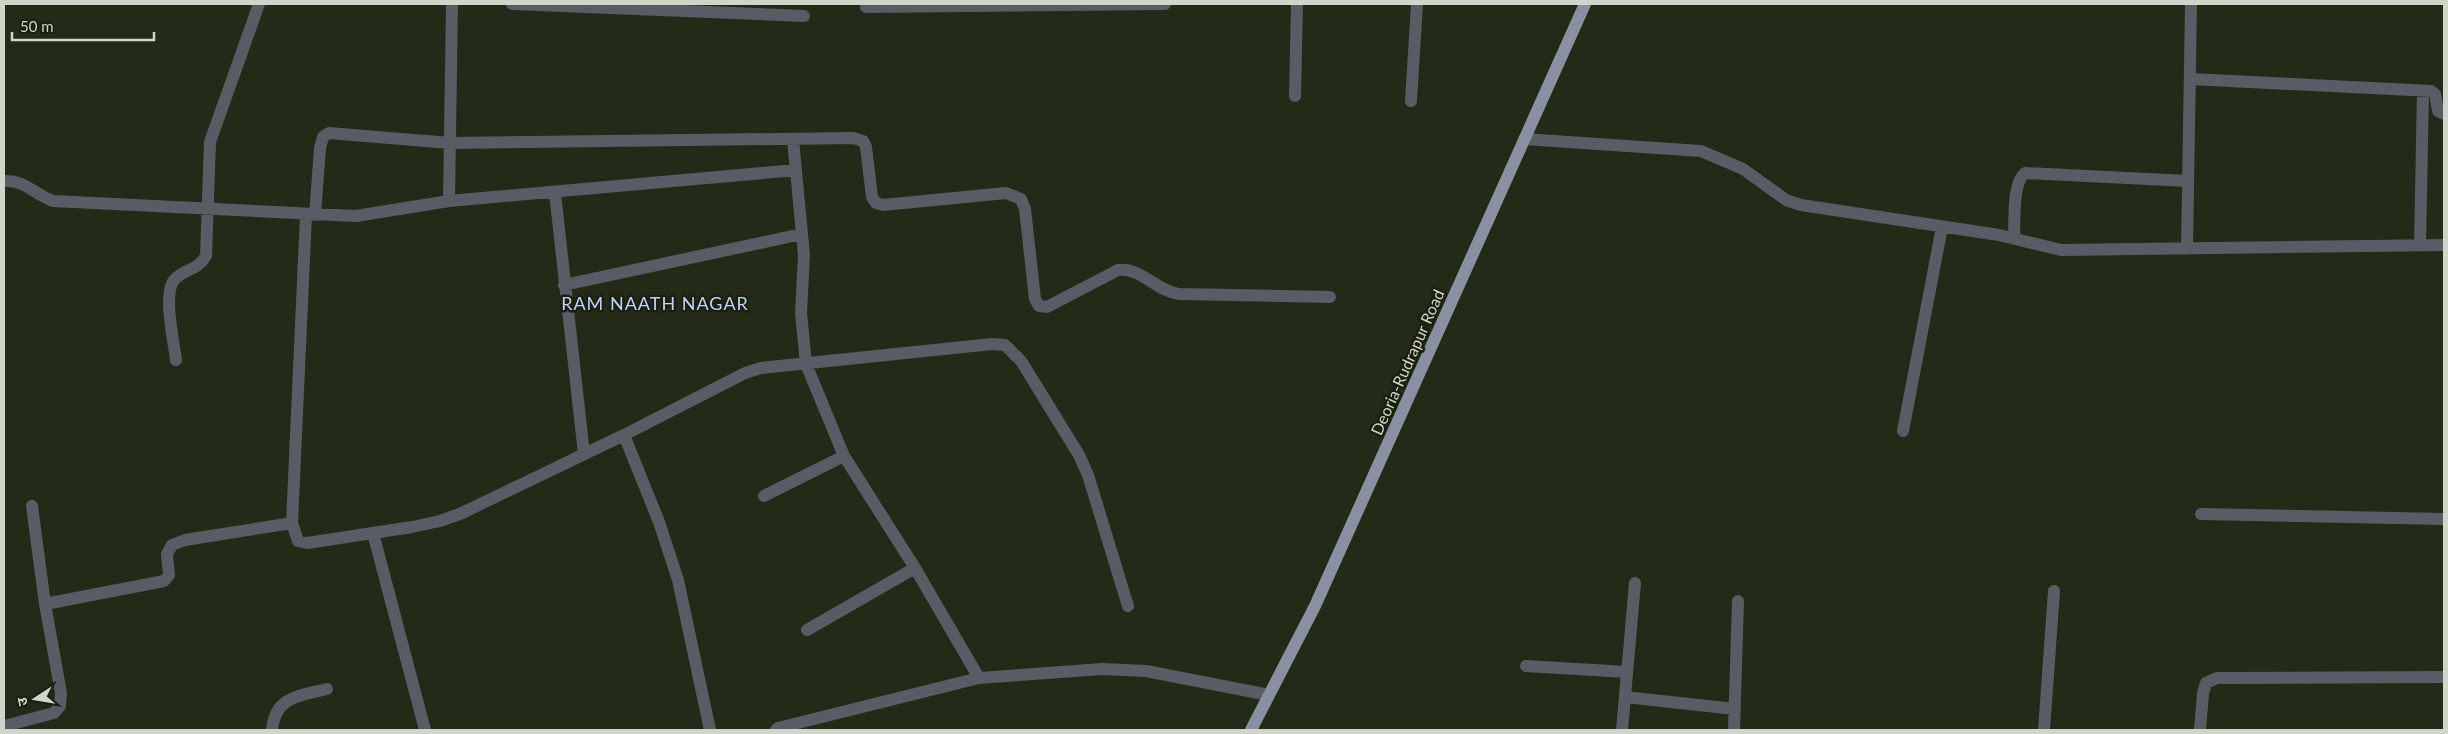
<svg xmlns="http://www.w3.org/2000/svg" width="2448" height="734" viewBox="0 0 2448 734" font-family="Lato,'Noto Sans Devanagari',sans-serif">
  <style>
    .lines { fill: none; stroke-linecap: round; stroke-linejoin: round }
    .minor { stroke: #585c64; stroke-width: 12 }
    .major { stroke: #8890a2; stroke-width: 12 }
    .labels { text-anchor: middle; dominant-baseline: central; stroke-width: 5; stroke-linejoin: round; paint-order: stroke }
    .street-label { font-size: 16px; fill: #d0d4c9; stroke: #1a200e }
    .neighbourhood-label { font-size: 18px; letter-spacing: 1px; fill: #c0d2fb; stroke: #1a200e }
  </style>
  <rect width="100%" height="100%" fill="#232a18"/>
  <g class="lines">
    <path class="minor" d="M 512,4 L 804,16
      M 866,7 L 1165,4
      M 2190,79 L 2431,91 L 2435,94 L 2438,111 L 2444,114
      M 1295,96 L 1297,4
      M 1411,101 L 1417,4
      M 1524,139 L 1701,151 L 1743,169 L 1786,200 L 1801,205 L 1999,235 L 2061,250 L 2444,245
      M 793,140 L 804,255 L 801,313 L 806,364 L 844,456 L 915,568 L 979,678 L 1102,669 L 1146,671 L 1269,695
      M 4,181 C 26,180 33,194 53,201 L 356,216 L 449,201 L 796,170
      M 555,193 L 584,454
      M 449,201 L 452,4
      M 306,215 L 292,523 L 298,541 L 307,543 L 412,527 L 440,521 L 462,513 L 624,435 L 745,373 L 761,368 L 992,344 L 1005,345 L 1021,361 L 1079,455 L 1088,475 L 1128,606
      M 315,215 L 320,148 L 323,137 L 329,133 L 450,143 L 853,138 L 863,141 L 866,147 L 872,197 L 876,203 L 883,205 L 1006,193 L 1021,199 L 1025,209 L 1035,299 L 1039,306 L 1047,307 L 1118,270 C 1141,267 1156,291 1179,294 L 1330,297
      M 2014,238 C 2015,221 2012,183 2025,173 L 2188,181
      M 2420,245 L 2423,91
      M 2187,249 L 2191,4
      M 564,285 L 802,234
      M 176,360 C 174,342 162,292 175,279 C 186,268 197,271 206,256 L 210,142 L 259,4
      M 1903,431 L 1942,227
      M 624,435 L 659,522 L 678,580 L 710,730
      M 764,496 L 844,456
      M 2201,514 L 2444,519
      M 373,533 L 425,730
      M 45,604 L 164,581 L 169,575 L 167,554 L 172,545 L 185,540 L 292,523
      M 807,630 L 915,568
      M 1526,666 L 1627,672
      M 1625,697 L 1735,709
      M 4,726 L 54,713 L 60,706 L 61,693 L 45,604 L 32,506
      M 272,730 C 275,696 300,696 327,689
      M 776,730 L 778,728 L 979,678
      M 1622,730 L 1635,583
      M 1734,730 L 1738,601
      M 2044,730 L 2054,591
      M 2200,730 L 2203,693 L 2206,683 L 2217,678 L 2444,677"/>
    <path class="major" d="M 1251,730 L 1315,606 L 1585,4"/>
  </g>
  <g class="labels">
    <g class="street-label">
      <text transform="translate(1407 362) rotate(-66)">Deoria-Rudrapur Road</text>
    </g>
    <g class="neighbourhood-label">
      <text x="655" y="303">RAM NAATH NAGAR</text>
    </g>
  </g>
  <rect width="2448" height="734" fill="none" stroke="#d0d4c9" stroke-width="10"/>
  <g transform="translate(35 699) rotate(258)" stroke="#1a200e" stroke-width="4" paint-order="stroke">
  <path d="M0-4L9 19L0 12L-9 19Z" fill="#d0d4c9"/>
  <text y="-8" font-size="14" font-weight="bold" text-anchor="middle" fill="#d0d4c9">उ</text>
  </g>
  <path d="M12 32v8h142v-8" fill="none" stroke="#d0d4c9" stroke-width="2.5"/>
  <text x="20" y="32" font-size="15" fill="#d0d4c9" stroke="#1a200e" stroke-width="4" paint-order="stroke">50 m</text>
</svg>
